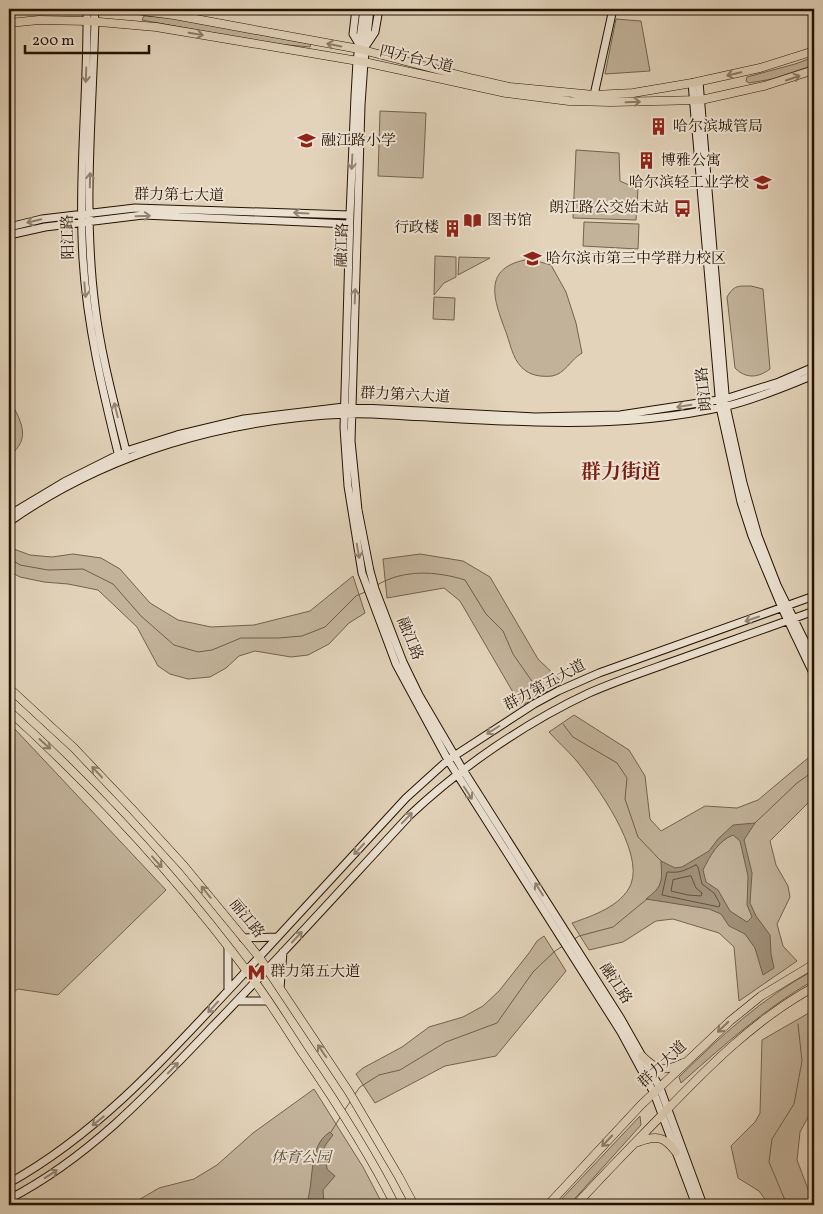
<svg xmlns="http://www.w3.org/2000/svg" width="823" height="1214" viewBox="0 0 823 1214" font-family="Vollkorn,'Noto Serif SC',serif">
  <style>
    .green { fill: #c2b29a; stroke: #73624d }
    .water { fill: #a1917b; stroke: #6f5e4a; fill-rule: evenodd }
    .lines { fill: none; stroke-linecap: round; stroke-linejoin: round }
    .shore { stroke: #62523e; stroke-width: 1 }
    .stream { stroke: #6f5e4a; stroke-width: 1 }
    .secondary-casing { stroke: #241200; stroke-width: 9 }
    .primary-casing { stroke: #241200; stroke-width: 9 }
    .secondary { stroke: #ece2d2; stroke-width: 7 }
    .primary { stroke: #e2d3ba; stroke-width: 8 }
    .oneway { stroke: #8c7c66 }
    .oneway2 { stroke: #928474 }
    .labels { text-anchor: middle; dominant-baseline: central; stroke-width: 4; stroke-linejoin: round; paint-order: stroke }
    .street-label { font-size: 15px; fill: #241200; stroke: #ece2d2 }
    .poi-label { font-size: 15px; fill: #241200; stroke: #ece2d2; text-anchor: start }
    .park-label { font-size: 15px; font-style: italic; fill: #5b4a36; stroke: #ece2d2 }
    .district-label { font-size: 20px; font-weight: bold; fill: #7a1f14; stroke: #ece2d2 }
  </style>
  <rect width="100%" height="100%" fill="#e2d3ba"/>
  <filter id="stains"><feTurbulence type="fractalNoise" baseFrequency=".004" numOctaves="4"/><feColorMatrix values="0 0 0 0 .2 0 0 0 0 .09 0 0 0 0 .02 0 0 0 .5 -.17"/></filter>
  <radialGradient id="worn" r=".72"><stop offset=".6" stop-color="#630" stop-opacity="0"/><stop offset="1" stop-color="#630" stop-opacity=".3"/></radialGradient>
  <path class="green" d="M 144,16 L 175,18 L 311,44 L 310,47 L 267,43 L 142,20 Z
    M 616,19 L 641,21 L 650,71 L 605,74 Z
    M 814,57 L 814,65 L 772,79 L 749,83 L 746,81 L 747,77 L 795,64 Z
    M 380,111 L 426,113 L 423,178 L 378,176 Z
    M 576,150 L 619,153 L 620,181 L 638,189 L 636,220 L 573,218 Z
    M 584,222 L 639,224 L 638,249 L 583,246 Z
    M 435,256 L 456,257 L 456,277 L 444,283 L 434,295 Z
    M 459,257 L 490,258 L 458,275 Z
    M 530,259 L 551,265 L 566,292 L 576,323 L 582,353 C 571,359 565,374 552,376 C 544,377 533,376 526,371 C 514,363 511,347 507,335 C 494,300 480,267 530,259 Z
    M 751,286 L 763,289 L 770,369 C 758,378 746,379 735,368 L 727,297 C 734,285 738,286 751,286 Z
    M 434,297 L 455,298 L 454,320 L 433,319 Z
    M 9,398 C 20,420 33,438 9,456 Z
    M 9,545 L 11,548 L 30,555 L 52,557 L 73,554 L 101,558 L 120,569 L 150,603 L 178,620 L 211,627 L 254,625 L 310,611 L 353,576 L 365,613 L 349,623 L 329,644 L 308,655 L 291,657 L 255,651 L 239,656 L 226,668 L 210,677 L 188,679 L 170,674 L 158,666 L 137,627 L 98,590 L 68,584 L 44,582 L 20,577 L 9,571 Z
    M 420,554 L 463,561 L 490,577 L 538,659 L 563,683 L 521,706 L 460,601 L 444,588 L 387,598 L 383,559 Z
    M 574,715 L 629,750 L 645,776 L 650,819 L 661,831 L 705,806 L 737,808 L 758,800 L 814,753 L 814,797 L 770,841 L 776,865 L 788,886 L 790,897 L 777,924 L 783,946 L 797,961 L 739,1001 L 734,947 L 719,933 L 673,919 L 656,921 L 623,942 L 589,950 L 572,923 C 592,916 622,906 631,884 C 644,851 596,784 575,759 C 567,750 557,741 549,732 Z
    M 12,726 L 166,890 L 58,995 L 18,989 L 9,995 L 9,728 Z
    M 544,936 L 566,971 L 496,1056 L 445,1066 L 375,1103 L 356,1074 L 363,1068 L 402,1047 L 429,1027 L 463,1017 L 483,1006 L 499,991 L 529,953 L 537,941 Z
    M 814,970 L 814,980 C 764,1009 724,1045 681,1083 L 679,1077 C 721,1036 762,998 814,970 Z
    M 814,1010 L 814,1106 L 800,1132 L 797,1160 L 814,1205 L 767,1205 L 767,1202 L 759,1191 L 738,1178 L 731,1146 L 755,1122 L 760,1113 L 762,1040 Z
    M 314,1089 L 363,1167 L 383,1205 L 130,1205 L 159,1188 L 194,1179 L 217,1165 L 253,1133 Z
    M 640,1116 L 641,1125 L 569,1205 L 556,1205 Z"/>
  <path class="water" d="M 755,823 L 744,840 L 752,873 L 750,903 L 756,916 L 770,935 L 771,954 L 774,968 L 763,975 L 755,948 L 745,934 L 729,926 L 721,914 L 709,909 L 646,899 C 663,886 662,882 661,861 L 675,868 L 682,867 L 709,851 L 718,839 L 733,825 ZM 733,835 L 740,841 L 748,876 L 747,905 L 752,917 L 747,922 L 730,911 L 718,890 L 706,882 L 703,870 C 710,856 718,841 733,835 Z
    M 330,1132 L 333,1135 C 328,1142 321,1148 324,1157 C 325,1162 327,1164 327,1169 L 335,1176 L 323,1190 L 324,1205 L 306,1205 C 315,1183 307,1146 330,1132 Z"/>
  <g class="lines">
    <path class="shore" d="M 696,865 L 698,867 L 702,884 L 714,893 L 720,904 L 719,907 L 662,895 L 667,872 C 681,873 683,871 696,865 Z
      M 691,876 L 696,888 L 702,893 L 701,896 L 688,895 L 671,891 L 673,880 Z"/>
    <path class="stream" d="M 9,558 L 20,565 L 48,570 L 83,569 L 113,584 L 141,616 L 174,645 L 198,652 L 212,650 L 241,638 L 278,638 L 302,636 L 325,627 L 356,596 L 365,592
      M 377,585 C 404,569 436,571 465,580 L 486,614 L 503,631 L 513,654 L 538,690
      M 563,724 L 573,737 L 617,763 L 627,778 L 625,799 L 638,837 L 661,861
      M 755,823 L 797,783 L 814,771
      M 573,940 L 579,936 L 613,927 L 647,899
      M 355,1094 L 360,1087 L 379,1075 L 400,1070 L 446,1042 L 497,1023 L 533,972 L 555,951 L 563,946
      M 344,1111 L 350,1102
      M 331,1132 L 341,1116
      M 787,1205 L 769,1162 L 772,1139 L 794,1104 L 802,1061 L 798,1024"/>
    <defs>
      <path id="secondary" d="M 87,9 C 88,92 78,176 83,259 C 87,326 103,392 119,457
        M 94,9 L 95,21 C 92,116 83,212 95,306 C 101,356 115,406 127,455
        M 356,9 L 353,34 L 359,44
        M 364,9 L 357,61 L 355,96 L 350,215 L 344,428 L 348,486 L 362,573 L 396,664 L 448,760 L 621,1032 L 654,1093 L 696,1205
        M 370,9 L 364,62 L 361,105 L 351,441 L 358,510 L 370,571 L 375,589 L 403,662 L 419,695 L 463,770 L 621,1019 L 660,1088 L 703,1205
        M 367,44 L 375,32 L 379,9
        M 699,82 L 726,406 L 743,483 L 758,536 L 777,585 L 814,660
        M 692,83 L 720,407 L 741,502 L 752,536 L 782,608 L 814,675
        M 594,95 L 613,9
        M 9,227 L 42,219 L 135,208 L 350,215
        M 9,235 L 45,227 L 143,215 L 349,224
        M 9,515 L 64,482 L 126,451 L 177,435 L 244,419 L 344,407 L 535,417 L 620,415 L 725,399 L 779,382 L 814,367
        M 9,522 C 108,452 227,419 347,414 C 367,413 386,415 406,416 C 449,418 492,421 536,422 C 599,424 665,420 727,406 C 757,399 786,386 814,375
        M 243,938 L 277,937
        M 228,947 L 228,990
        M 280,988 L 283,952
        M 238,1001 L 268,1001
        M 9,1183 C 99,1133 168,1055 237,981 C 293,920 350,859 406,798 L 448,760 L 534,704 L 558,691 L 599,673 L 814,596
        M 9,1199 C 90,1157 151,1091 213,1026 C 280,957 345,885 410,815 C 461,767 525,723 589,693 C 616,681 646,671 674,661 C 721,644 768,628 814,611"/>
      <path id="primary" d="M 128,9 L 174,15 L 359,49 L 474,79 L 510,87 L 594,95 L 633,93 L 692,83 L 760,68 L 814,51
        M 9,23 L 39,20 L 88,21 L 156,27 L 364,62 L 506,93 L 569,101 L 611,102 L 701,100 L 764,86 L 814,70
        M 9,688 L 74,748 L 132,809 L 184,866 L 259,957 L 349,1092 L 399,1177 L 414,1205
        M 9,711 C 99,793 183,884 255,982 C 272,1005 287,1030 303,1054 C 336,1102 369,1153 395,1205
        M 642,1056 C 657,1071 664,1072 683,1063
        M 638,1142 C 656,1135 664,1136 676,1152
        M 548,1205 L 641,1105 L 730,1021 L 761,996 L 814,964
        M 576,1205 C 603,1175 632,1146 660,1117 C 707,1068 754,1020 814,987"/>
    </defs>
    <use href="#secondary" class="secondary-casing"/>
    <use href="#primary" class="primary-casing"/>
    <use href="#secondary" class="secondary"/>
    <use href="#primary" class="primary"/>
  </g>
  <defs><path id="oneway-shaft" d="M-6 0H5M1.5-3L5.5 0L1.5 3" fill="none" stroke-width="1.6" stroke-linecap="round" stroke-linejoin="round" transform="scale(1.25)"/></defs>
  <g class="oneway">
    <use href="#oneway-shaft" transform="translate(196 34) rotate(10)"/>
    <use href="#oneway-shaft" transform="translate(334 45) rotate(-169)"/>
    <use href="#oneway-shaft" transform="translate(734 74) rotate(167)"/>
    <use href="#oneway-shaft" transform="translate(793 78) rotate(-19)"/>
    <use href="#oneway-shaft" transform="translate(633 102) rotate(-2)"/>
    <use href="#oneway-shaft" transform="translate(45 744) rotate(42)"/>
    <use href="#oneway-shaft" transform="translate(97 772) rotate(-133)"/>
    <use href="#oneway-shaft" transform="translate(157 862) rotate(48)"/>
    <use href="#oneway-shaft" transform="translate(206 892) rotate(-129)"/>
    <use href="#oneway-shaft" transform="translate(723 1027) rotate(136)"/>
    <use href="#oneway-shaft" transform="translate(322 1051) rotate(-124)"/>
    <use href="#oneway-shaft" transform="translate(607 1141) rotate(133)"/>
  </g>
  <g class="oneway2">
    <use href="#oneway-shaft" transform="translate(86 75) rotate(92)"/>
    <use href="#oneway-shaft" transform="translate(352 162) rotate(93)"/>
    <use href="#oneway-shaft" transform="translate(90 180) rotate(-89)"/>
    <use href="#oneway-shaft" transform="translate(301 213) rotate(-177)"/>
    <use href="#oneway-shaft" transform="translate(143 216) rotate(-2)"/>
    <use href="#oneway-shaft" transform="translate(34 221) rotate(166)"/>
    <use href="#oneway-shaft" transform="translate(85 290) rotate(85)"/>
    <use href="#oneway-shaft" transform="translate(355 296) rotate(-88)"/>
    <use href="#oneway-shaft" transform="translate(684 406) rotate(171)"/>
    <use href="#oneway-shaft" transform="translate(116 410) rotate(-104)"/>
    <use href="#oneway-shaft" transform="translate(358 551) rotate(80)"/>
    <use href="#oneway-shaft" transform="translate(752 619) rotate(161)"/>
    <use href="#oneway-shaft" transform="translate(493 730) rotate(148)"/>
    <use href="#oneway-shaft" transform="translate(468 793) rotate(57)"/>
    <use href="#oneway-shaft" transform="translate(407 818) rotate(-46)"/>
    <use href="#oneway-shaft" transform="translate(359 849) rotate(133)"/>
    <use href="#oneway-shaft" transform="translate(539 889) rotate(-122)"/>
    <use href="#oneway-shaft" transform="translate(297 937) rotate(-47)"/>
    <use href="#oneway-shaft" transform="translate(213 1007) rotate(133)"/>
    <use href="#oneway-shaft" transform="translate(173 1068) rotate(-46)"/>
    <use href="#oneway-shaft" transform="translate(98 1121) rotate(141)"/>
    <use href="#oneway-shaft" transform="translate(51 1174) rotate(-33)"/>
  </g>
  <defs>
    <symbol id="building-bare" viewBox="-9 -9 18 18"><path d="M-4-6H4V6H1V3H-1V6H-4ZM-2.5-4.3h1.7v1.8h-1.7ZM.8-4.3h1.7v1.8H.8ZM-2.5-1h1.7V.8h-1.7ZM.8-1h1.7V.8H.8Z" fill="#8f2418" stroke="#ece2d2" stroke-width="2.5" paint-order="stroke"/></symbol>
    <symbol id="school-bare" viewBox="-9 -9 18 18"><path d="M0-5L7-2L0 1L-7-2ZM-4 1L0 2.5L4 1V4Q0 6-4 4Z" fill="#8f2418" stroke="#ece2d2" stroke-width="2.5" paint-order="stroke"/></symbol>
    <symbol id="bus-bare" viewBox="-9 -9 18 18"><path d="M-5-6H5V4H4V6H2V4H-2V6H-4V4H-5ZM-3.5-4V0h7V-4ZM-3.5 1.2v1.5H-2V1.2ZM2 1.2v1.5H3.5V1.2Z" fill="#8f2418" stroke="#ece2d2" stroke-width="2.5" paint-order="stroke"/></symbol>
    <symbol id="library-bare" viewBox="-9 -9 18 18"><path d="M-6-4Q-3-5.5-.7-3.5V5Q-3 3-6 4ZM6-4Q3-5.5 .7-3.5V5Q3 3 6 4Z" fill="#8f2418" stroke="#ece2d2" stroke-width="2.5" paint-order="stroke"/></symbol>
    <symbol id="metro-bare" viewBox="-9 -9 18 18"><path d="M-5.5 5V-5H-3L0 0L3-5H5.5V5H3V-.5L0 4L-3-.5V5Z" fill="#8f2418" stroke="#ece2d2" stroke-width="2.5" paint-order="stroke"/></symbol>
  </defs>
  <g fill-rule="evenodd">
    <use href="#building-bare" x="646" y="114" width="25" height="25"/>
    <use href="#school-bare" x="294" y="128" width="25" height="25"/>
    <use href="#building-bare" x="634" y="148" width="25" height="25"/>
    <use href="#school-bare" x="750" y="170" width="25" height="25"/>
    <use href="#bus-bare" x="670" y="196" width="25" height="25"/>
    <use href="#library-bare" x="460" y="208" width="25" height="25"/>
    <use href="#building-bare" x="440" y="216" width="25" height="25"/>
    <use href="#school-bare" x="520" y="246" width="25" height="25"/>
    <use href="#metro-bare" x="244" y="960" width="25" height="25"/>
  </g>
  <g class="labels">
    <g class="street-label">
      <text transform="translate(416 60) rotate(13)">四方台大道</text>
      <text transform="translate(179 196) rotate(1)">群力第七大道</text>
      <text transform="translate(69 237) rotate(-91)">阳江路</text>
      <text transform="translate(343 245) rotate(-88)">融江路</text>
      <text transform="translate(705 389) rotate(-96)">朗江路</text>
      <text transform="translate(405 396) rotate(3)">群力第六大道</text>
      <text transform="translate(409 639) rotate(68)">融江路</text>
      <text transform="translate(545 686) rotate(-28)">群力第五大道</text>
      <text transform="translate(246 919) rotate(51)">丽江路</text>
      <text transform="translate(615 984) rotate(57)">融江路</text>
      <text transform="translate(663 1065) rotate(-43)">群力大道</text>
    </g>
    <g class="poi-label">
      <text x="673" y="127">哈尔滨城管局</text>
      <text x="321" y="141">融江路小学</text>
      <text x="661" y="161">博雅公寓</text>
      <text x="749" y="183" text-anchor="end">哈尔滨轻工业学校</text>
      <text x="669" y="208" text-anchor="end">朗江路公交始末站</text>
      <text x="487" y="221">图书馆</text>
      <text x="439" y="228" text-anchor="end">行政楼</text>
      <text x="546" y="259">哈尔滨市第三中学群力校区</text>
      <text x="270" y="972">群力第五大道</text>
    </g>
    <g class="park-label">
      <text x="301" y="1158">体育公园</text>
    </g>
    <g class="district-label">
      <text x="621" y="473">群力街道</text>
    </g>
  </g>
  <rect width="823" height="1214" fill="none" stroke="#e2d3ba" stroke-width="30"/>
  <rect x="10" y="10" width="803" height="1194" fill="none" stroke="#241200" stroke-width="2.5"/>
  <rect x="15" y="15" width="793" height="1184" fill="none" stroke="#241200"/>
  <path d="M25 45v8h124v-8" fill="none" stroke="#241200" stroke-width="2.5"/>
  <text x="32" y="45" font-size="15" fill="#241200" stroke="#ece2d2" stroke-width="4" paint-order="stroke">200 m</text>
  <rect width="100%" height="100%" filter="url(#stains)"/>
  <rect width="100%" height="100%" fill="url(#worn)"/>
</svg>
